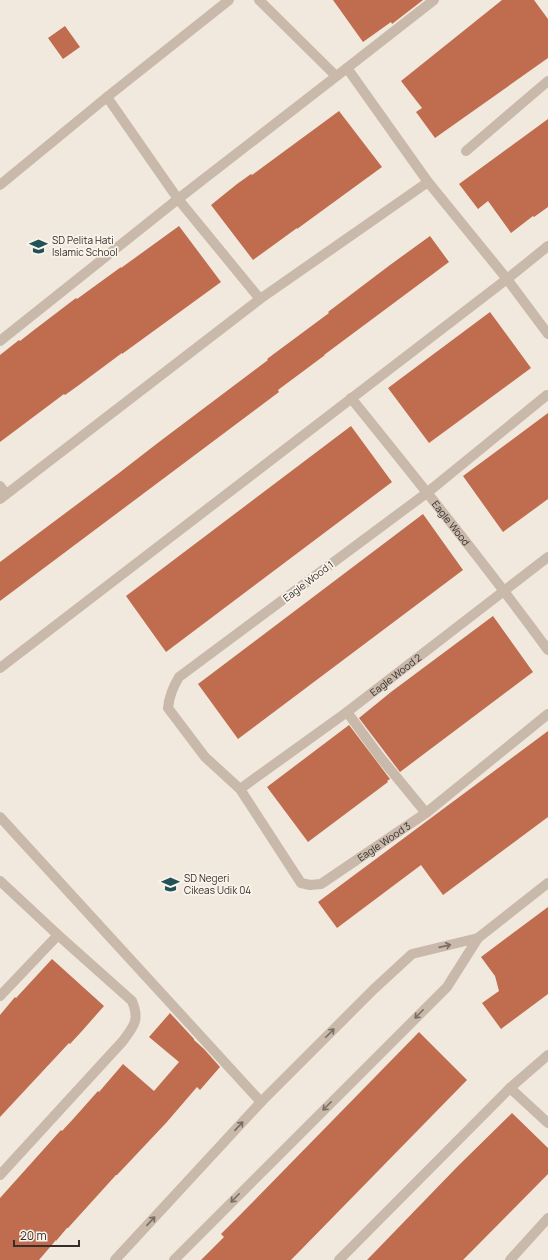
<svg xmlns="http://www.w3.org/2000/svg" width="548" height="1260" viewBox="0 0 548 1260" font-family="Manrope,sans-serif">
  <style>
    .building { fill: #c06c4e }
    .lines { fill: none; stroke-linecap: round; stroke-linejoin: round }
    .street { stroke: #c9b9ab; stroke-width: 10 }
    .oneway { stroke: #796d64 }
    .labels { text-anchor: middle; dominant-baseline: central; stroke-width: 3.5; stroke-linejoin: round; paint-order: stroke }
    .poi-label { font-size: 10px; fill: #372e2a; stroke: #f9f3eb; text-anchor: start }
    .street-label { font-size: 10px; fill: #372e2a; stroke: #f9f3eb }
  </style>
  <rect width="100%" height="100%" fill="#f2e9de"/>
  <path class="building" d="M 333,0 L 423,0 L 392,24 L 391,22 L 363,42 Z
    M 502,0 L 534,0 L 548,19 L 548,58 L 435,138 L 416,112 L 422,108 L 401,81 Z
    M 65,26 L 80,47 L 63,59 L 48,38 Z
    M 339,111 L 382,167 L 297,229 L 297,228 L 253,260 L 211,205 L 237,184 L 251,174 L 252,175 Z
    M 548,119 L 548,207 L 534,217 L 533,216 L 511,233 L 488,201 L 478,209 L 459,184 Z
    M 179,226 L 221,282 L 122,354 L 122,353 L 79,385 L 65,395 L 64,394 L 0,442 L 0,355 L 19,340 L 20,341 L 34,330 L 76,298 L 77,299 L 121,267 L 121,268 Z
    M 430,236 L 449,262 L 324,355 L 325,355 L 278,390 L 279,392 L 0,601 L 0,562 L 119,473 L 159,442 L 268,360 L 267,359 L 329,313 L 328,312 L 390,265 Z
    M 490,312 L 531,368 L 429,443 L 388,388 Z
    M 548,413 L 548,499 L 503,532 L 463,476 Z
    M 351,426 L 392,482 L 166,652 L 126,596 Z
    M 423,514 L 463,570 L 238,739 L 198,684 Z
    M 493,616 L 533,672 L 400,772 L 359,718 L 391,692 Z
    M 349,725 L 390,779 L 387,781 L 388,782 L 308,842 L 267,787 Z
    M 548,731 L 548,817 L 443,895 L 421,865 L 337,928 L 318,902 Z
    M 548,907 L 548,994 L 501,1029 L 482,1003 L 499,991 L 495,976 L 481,957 Z
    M 52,959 L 104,1006 L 82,1031 L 70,1044 L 69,1043 L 0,1117 L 0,1015 L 15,997 L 16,998 Z
    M 170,1013 L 194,1039 L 194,1040 L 204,1049 L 220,1067 L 200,1090 L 197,1087 L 166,1123 L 117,1175 L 116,1175 L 68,1228 L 67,1228 L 56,1241 L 56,1240 L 39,1260 L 0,1260 L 0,1198 L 61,1130 L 62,1131 L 74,1118 L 98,1091 L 99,1092 L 123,1064 L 154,1091 L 179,1062 L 149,1037 Z
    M 419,1032 L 467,1080 L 291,1260 L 201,1260 L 224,1237 L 221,1234 L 240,1215 Z
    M 512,1113 L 548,1148 L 548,1174 L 463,1260 L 367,1260 L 458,1166 Z"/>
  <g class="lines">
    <g class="street">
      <path d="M 259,0 L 336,76"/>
      <path d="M 434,0 L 347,68 L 428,182 L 507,279 L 548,334"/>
      <path d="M 107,97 L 178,199 L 260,299"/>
      <path d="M 466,151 L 548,81"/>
      <path d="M 0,185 L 107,97 L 229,0"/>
      <path d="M 0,341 L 178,199 L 347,68"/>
      <path id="s1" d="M 547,395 L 428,492 L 179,677 C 173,687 169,696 168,708 L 205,757 L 240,789 L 301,883 L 310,885 L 321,884 L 426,813 L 548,714"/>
      <path id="s2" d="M 351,398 C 418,481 485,564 548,650"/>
      <path d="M 0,486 L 6,494"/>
      <path d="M 0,499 L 260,299 L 428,182"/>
      <path d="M 0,668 L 507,279 L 548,246"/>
      <path d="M 347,712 L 380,757 L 426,813"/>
      <path id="s3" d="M 240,789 L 347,712 L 548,557"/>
      <path d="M 0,817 L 261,1102"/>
      <path d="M 0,881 L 58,935 L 132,1001 C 140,1020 134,1026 122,1042 L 0,1175"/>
      <path d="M 0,996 L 58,935"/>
      <path d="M 510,1088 L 548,1123"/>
      <path d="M 115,1260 L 261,1102 L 374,989 L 412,954 L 478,938"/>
      <path d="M 174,1260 L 447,987 L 478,938 L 548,883"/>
      <path d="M 339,1260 L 510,1088 L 548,1055"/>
      <path d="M 510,1260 L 548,1218"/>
    </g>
  </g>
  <defs><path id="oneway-shaft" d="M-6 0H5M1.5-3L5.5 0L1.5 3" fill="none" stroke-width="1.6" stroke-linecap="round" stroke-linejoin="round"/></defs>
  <g class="oneway">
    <use href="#oneway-shaft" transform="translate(445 946) rotate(-13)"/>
    <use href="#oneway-shaft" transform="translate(419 1014) rotate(135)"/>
    <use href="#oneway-shaft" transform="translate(330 1033) rotate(-45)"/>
    <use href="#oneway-shaft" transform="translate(327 1106) rotate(135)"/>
    <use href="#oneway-shaft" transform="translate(239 1126) rotate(-47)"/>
    <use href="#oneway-shaft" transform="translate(235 1198) rotate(135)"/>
    <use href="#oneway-shaft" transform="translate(151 1221) rotate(-47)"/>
  </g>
  <defs>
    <symbol id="school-bare" viewBox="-9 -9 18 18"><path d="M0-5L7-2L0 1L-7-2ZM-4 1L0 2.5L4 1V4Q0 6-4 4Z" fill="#215257" stroke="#f9f3eb" stroke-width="2.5" paint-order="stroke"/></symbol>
  </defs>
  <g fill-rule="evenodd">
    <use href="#school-bare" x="26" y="234" width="25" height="25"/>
    <use href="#school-bare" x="158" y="872" width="25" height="25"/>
  </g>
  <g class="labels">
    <g class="poi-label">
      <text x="52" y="240">SD Pelita Hati<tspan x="52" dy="12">Islamic School</tspan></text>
      <text x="184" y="878">SD Negeri<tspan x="184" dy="12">Cikeas Udik 04</tspan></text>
    </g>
    <g class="street-label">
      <text stroke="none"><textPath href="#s2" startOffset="160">Eagle Wood</textPath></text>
      <text transform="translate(308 581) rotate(-37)">Eagle Wood 1</text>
      <text stroke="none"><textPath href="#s3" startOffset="193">Eagle Wood 2</textPath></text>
      <text stroke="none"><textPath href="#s1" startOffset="814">Eagle Wood 3</textPath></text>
    </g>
  </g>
  <path d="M14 1240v6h65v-6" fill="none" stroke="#372e2a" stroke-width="2"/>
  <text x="20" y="1240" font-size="12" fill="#372e2a" stroke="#f9f3eb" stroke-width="3" paint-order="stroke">20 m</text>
</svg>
